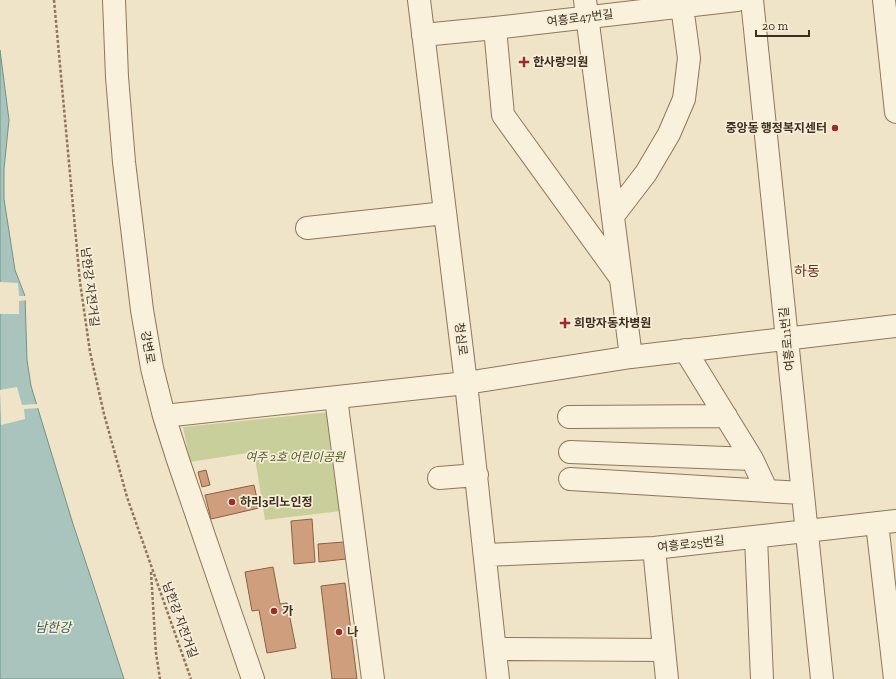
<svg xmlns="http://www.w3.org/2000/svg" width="896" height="679" viewBox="0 0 896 679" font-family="'Zilla Slab','Noto Sans KR',serif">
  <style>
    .green { fill: #c9cf9b }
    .water { fill: #a9c4bc; stroke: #6f938a }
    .pier { fill: #f0e4c8 }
    .building { fill: #cf9f7d; stroke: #8d5f41 }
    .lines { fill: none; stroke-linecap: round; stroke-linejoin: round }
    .minor-casing { stroke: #8d765c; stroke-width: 24 }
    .path { stroke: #8d765c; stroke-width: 2.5; stroke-dasharray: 3 2; stroke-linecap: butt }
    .minor { stroke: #faf1dc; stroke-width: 22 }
    .poi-dot { fill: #9e2a2b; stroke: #f7eed8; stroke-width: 1.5 }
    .labels { text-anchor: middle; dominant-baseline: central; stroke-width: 3.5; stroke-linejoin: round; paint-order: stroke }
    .street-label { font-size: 12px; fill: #3d2e20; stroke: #f7eed8 }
    .poi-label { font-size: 12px; font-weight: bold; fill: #3d2e20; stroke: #f7eed8; text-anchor: start }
    .park-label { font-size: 12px; font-style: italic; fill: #4d5a26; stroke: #f7eed8 }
    .water-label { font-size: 13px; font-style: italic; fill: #2f5d5a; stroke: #f7eed8 }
    .quarter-label { font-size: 14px; fill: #6b2e1e; stroke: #f7eed8 }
  </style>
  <rect width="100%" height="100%" fill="#f0e4c8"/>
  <path class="green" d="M 330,412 L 341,511 L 265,520 L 254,452 L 190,462 L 183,427 Z"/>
  <path class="water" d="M 0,50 L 9,120 L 4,169 L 4,199 L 15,270 L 25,296 L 27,360 L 31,386 L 73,524 L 95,590 L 124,679 L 0,679 Z"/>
  <path class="pier" d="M 0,282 L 18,283 L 19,296 L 27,296 L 27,300 L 19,301 L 19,314 L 0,314 Z
    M 17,387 L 22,405 L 38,404 L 39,408 L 24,409 L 25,419 L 1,425 L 0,390 Z"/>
  <path class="building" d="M 206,470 L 210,485 L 202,487 L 198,472 Z
    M 254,485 L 259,508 L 211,519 L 205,495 Z
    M 312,519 L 315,562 L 294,564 L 291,521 Z
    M 344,542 L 346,559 L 319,562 L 318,544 Z
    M 273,567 L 280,604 L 287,603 L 296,648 L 267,653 L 259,610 L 252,611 L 245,572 Z
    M 345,583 L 357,679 L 332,679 L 321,586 Z"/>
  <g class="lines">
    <defs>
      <path id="minor" d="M 114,0 L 117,77 L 124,162 L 142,310 L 152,368 L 164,416 L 178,460 L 253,679
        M 419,0 L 466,383 L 498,679
        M 585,0 L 631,357
        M 752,0 L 822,679
        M 884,0 L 896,112
        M 495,28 L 503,115 L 620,277
        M 423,35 L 495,28 L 737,0
        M 613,216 L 646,173 L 669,134 L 684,99 L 689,58 L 682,6
        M 307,228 L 445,213
        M 685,350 L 752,459 L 767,491 L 802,493
        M 336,398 L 373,679
        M 164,416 L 466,383 L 631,357 L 896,326
        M 569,417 L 726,416
        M 570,452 L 752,459
        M 439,478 L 477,475
        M 570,479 L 767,491
        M 877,523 L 895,679
        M 756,538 L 762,679
        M 654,548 L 667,679
        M 486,555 L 654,548 L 896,521
        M 495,649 L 664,650"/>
    </defs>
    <use href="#minor" class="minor-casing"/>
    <path class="path" d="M 54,0 L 80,282 L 90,352 L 104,414 L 127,497 L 191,679
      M 151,572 L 156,653 L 160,679"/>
    <use href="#minor" class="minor"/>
  </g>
  <g class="poi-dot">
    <path d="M522 56h4v4h4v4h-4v4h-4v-4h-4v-4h4z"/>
    <circle cx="835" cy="128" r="4"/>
    <path d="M563 317h4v4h4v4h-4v4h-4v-4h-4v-4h4z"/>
    <circle cx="232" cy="502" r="4"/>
    <circle cx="274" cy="611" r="4"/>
    <circle cx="339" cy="632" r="4"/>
  </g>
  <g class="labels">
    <g class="street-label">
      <text transform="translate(580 18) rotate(-7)">여흥로47번길</text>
      <text transform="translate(90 287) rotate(83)">남한강 자전거길</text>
      <text transform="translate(461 339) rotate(83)">청심로</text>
      <text transform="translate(787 339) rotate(-96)">여흥로11번길</text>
      <text transform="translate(148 347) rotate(80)">강변로</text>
      <text transform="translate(691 544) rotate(-6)">여흥로25번길</text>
      <text transform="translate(180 620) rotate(70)">남한강 자전거길</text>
    </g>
    <g class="poi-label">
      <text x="533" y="62">한사랑의원</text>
      <text x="827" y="128" text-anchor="end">중앙동 행정복지센터</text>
      <text x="574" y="323">희망자동차병원</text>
      <text x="240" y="502">하리3리노인정</text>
      <text x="282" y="611">가</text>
      <text x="347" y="632">나</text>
    </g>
    <g class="park-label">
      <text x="295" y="457">여주 2호 어린이공원</text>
    </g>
    <g class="water-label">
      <text x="53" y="627">남한강</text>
    </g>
    <g class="quarter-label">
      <text x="807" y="271">하동</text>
    </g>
  </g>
  <path d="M756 30v6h53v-6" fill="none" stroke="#3d2e20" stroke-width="2"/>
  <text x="762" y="30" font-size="12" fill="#3d2e20" stroke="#f7eed8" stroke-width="3" paint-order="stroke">20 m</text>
</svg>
